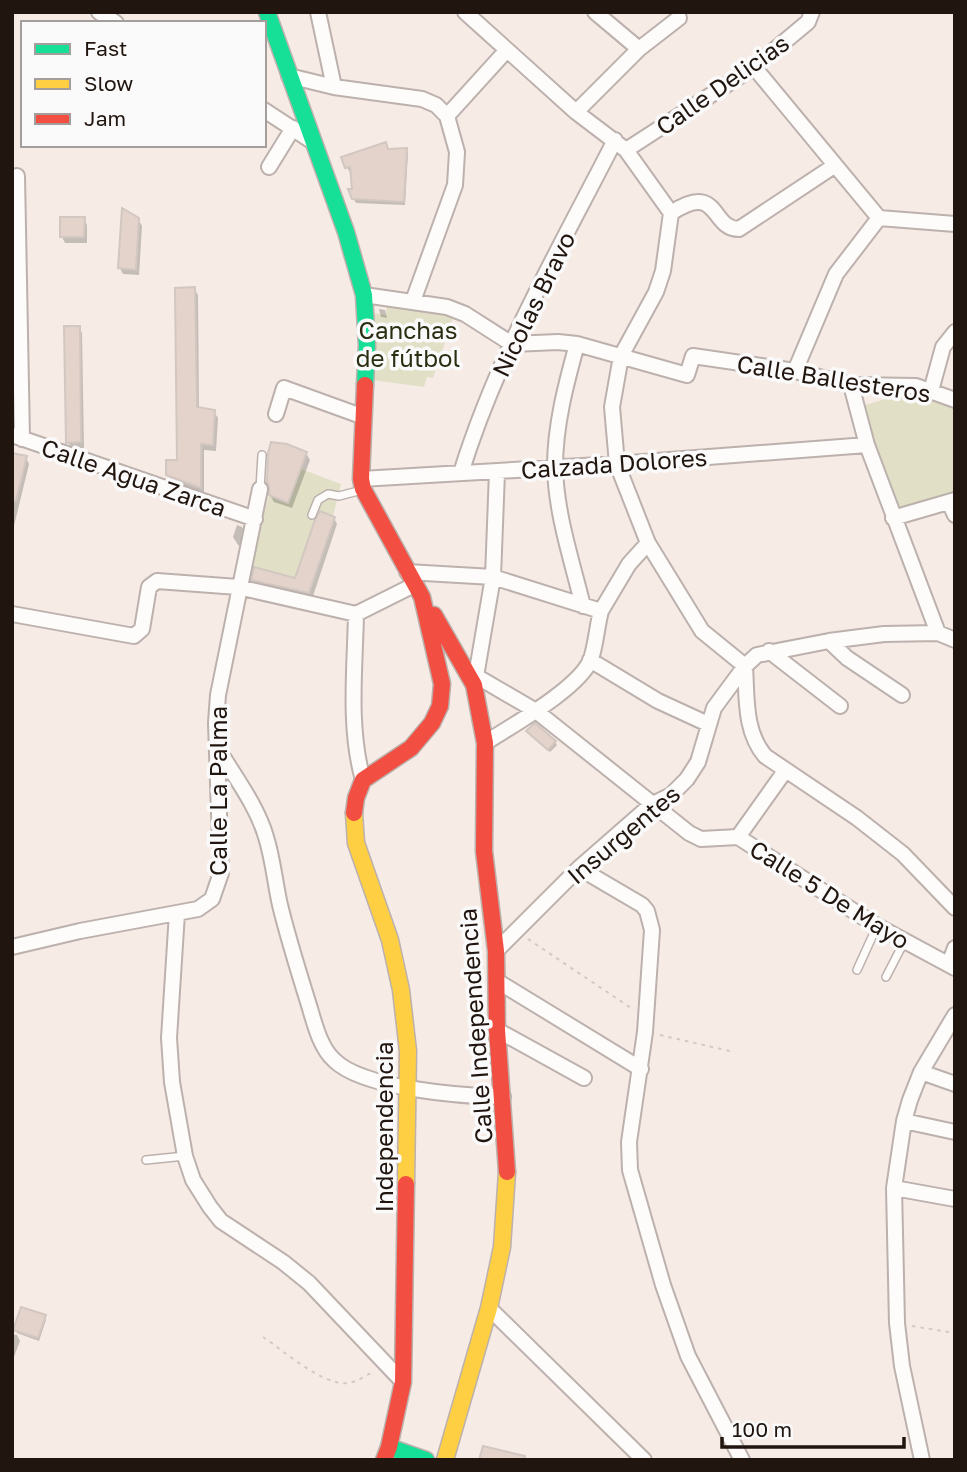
<svg xmlns="http://www.w3.org/2000/svg" width="967" height="1472" viewBox="0 0 967 1472" font-family="'Golos Text',sans-serif">
  <style>
    .green { fill: #e1e0c6 }
    .shadow { fill: #0003 }
    .building { fill: #e4d3ca; stroke: #d2c7c1; stroke-width: 2 }
    .lines { fill: none; stroke-linecap: round; stroke-linejoin: round }
    .lane-casing { stroke: #bcb1ac; stroke-width: 10 }
    .street-casing { stroke: #bcb1ac; stroke-width: 18 }
    .fast-casing { stroke: #bcb1ac; stroke-width: 19 }
    .slow-casing { stroke: #bcb1ac; stroke-width: 19 }
    .jam-casing { stroke: #bcb1ac; stroke-width: 19 }
    .path { stroke: #d0cbc9; stroke-width: 2; stroke-dasharray: 3.5 5; stroke-linecap: butt }
    .lane { stroke: #fefcfb; stroke-width: 7 }
    .street { stroke: #fefcfb; stroke-width: 14 }
    .fast { stroke: #16e098; stroke-width: 16 }
    .slow { stroke: #ffcf43; stroke-width: 16 }
    .jam { stroke: #f24e42; stroke-width: 16 }
    .labels { text-anchor: middle; dominant-baseline: central; stroke-width: 7; stroke-linejoin: round; paint-order: stroke }
    .street-label { font-size: 24px; fill: #21150f; stroke: #fafafa }
    .park-label { font-size: 24px; fill: #2a2e11; stroke: #fafafa }
  </style>
  <rect width="100%" height="100%" fill="#f6ebe5"/>
  <path class="green" d="M 387,302 L 454,315 L 433,378 L 427,377 L 424,387 L 372,380 L 373,313 L 386,315 Z
    M 912,391 L 955,407 L 955,494 L 896,512 L 862,406 Z
    M 301,469 L 341,484 L 333,516 L 318,511 L 295,578 L 249,566 L 269,495 L 288,502 Z"/>
  <path class="shadow" d="M 406,150 L 408,153 L 405,205 L 356,203 L 350,191 L 354,191 L 352,170 L 349,171 L 347,167 L 388,151 Z
    M 84,219 L 87,225 L 87,243 L 65,243 L 62,237 Z
    M 138,219 L 142,226 L 139,275 L 123,274 L 120,268 Z
    M 194,289 L 198,295 L 199,410 L 214,412 L 218,418 L 216,451 L 204,450 L 204,493 L 171,481 L 168,475 L 179,462 Z
    M 379,309 L 385,310 L 387,318 L 381,317 Z
    M 79,328 L 82,333 L 84,448 L 71,448 L 68,442 Z
    M 306,453 L 310,460 L 292,508 L 274,502 L 270,495 Z
    M 12,455 L 26,458 L 29,464 L 12,534 Z
    M 334,518 L 337,524 L 312,599 L 257,586 L 253,580 L 296,580 Z
    M 237,525 L 242,527 L 246,535 L 244,547 L 238,545 L 233,537 Z
    M 530,734 L 555,742 L 557,745 L 550,752 Z
    M 44,1316 L 46,1320 L 39,1341 L 17,1333 L 15,1330 Z
    M 12,1334 L 17,1335 L 20,1341 L 12,1362 Z"/>
  <path class="building" d="M 386,142 L 388,149 L 407,148 L 404,202 L 352,199 L 348,189 L 352,189 L 350,167 L 345,168 L 341,157 Z
    M 122,208 L 139,218 L 136,270 L 118,268 Z
    M 60,217 L 85,217 L 84,237 L 60,237 Z
    M 195,287 L 197,407 L 215,410 L 213,445 L 201,444 L 201,488 L 166,475 L 166,460 L 177,460 L 175,288 Z
    M 64,326 L 80,326 L 81,442 L 66,443 Z
    M 271,442 L 287,444 L 307,452 L 288,503 L 269,495 L 269,487 L 267,482 L 268,453 Z
    M 12,453 L 27,456 L 16,501 L 12,501 Z
    M 320,511 L 335,517 L 309,593 L 251,580 L 254,567 L 295,578 L 315,520 Z
    M 535,723 L 556,741 L 548,750 L 526,731 Z
    M 21,1307 L 46,1315 L 38,1338 L 13,1330 Z
    M 483,1446 L 525,1456 L 525,1460 L 479,1460 Z"/>
  <g class="lines">
    <defs>
      <path id="lane" d="M 260,489 L 262,455
        M 312,515 L 318,500 L 328,494 L 339,496 L 362,490
        M 857,970 L 877,926
        M 886,977 L 904,942
        M 146,1160 L 185,1156"/>
      <path id="street" d="M 99,12 L 116,23
        M 318,12 L 334,87
        M 465,12 L 576,112 L 626,150 L 671,213
        M 595,12 L 639,49
        M 754,67 L 879,218
        M 289,76 L 334,87 L 422,99 L 436,105 L 447,116 L 457,152 L 455,185 L 413,301
        M 264,110 L 313,142
        M 576,112 L 639,49 L 679,18
        M 447,116 L 506,51
        M 626,150 L 754,67 L 808,22 L 812,12
        M 269,167 L 293,128
        M 17,176 L 22,439
        M 671,213 L 663,271 L 656,292 L 621,356 L 612,407 L 617,464 L 648,543 L 702,631 L 745,666
        M 671,213 C 720,181 710,229 739,229 L 834,166
        M 879,218 L 955,224
        M 364,295 L 447,307 L 465,314 L 512,344 L 558,342 L 577,344 L 687,375 L 693,356 L 795,371 L 851,385 L 916,386 L 955,400
        M 577,344 C 566,384 555,425 555,467 C 556,514 572,561 583,606
        M 795,371 L 836,274 L 879,218
        M 851,385 L 867,445 L 938,633
        M 931,391 L 943,347 L 955,332
        M 276,414 L 284,388 L 364,417
        M 12,435 L 255,519
        M 461,473 C 497,356 560,248 615,140
        M 361,479 L 617,464 L 867,445
        M 949,502 L 955,515
        M 893,518 L 955,500
        M 407,572 L 493,577 L 601,611 L 629,564 L 648,543
        M 12,614 L 134,636 L 142,629 L 149,587 L 157,581 L 238,587 L 356,614 L 414,585
        M 356,614 C 355,668 348,727 363,780
        M 829,641 L 847,658 L 902,695
        M 769,651 L 840,706
        M 590,660 L 658,701 L 708,724
        M 745,666 C 747,697 744,731 765,756 L 857,818 L 903,854 L 955,908
        M 476,676 L 536,711 L 689,833 L 701,839 L 738,837 L 877,926 L 955,968
        M 475,682 L 493,577 L 497,472
        M 485,743 C 511,726 580,688 591,659 C 596,644 597,626 601,611
        M 218,749 C 235,777 257,806 266,837 C 273,859 275,883 280,905 C 288,938 298,970 308,1002 C 314,1021 319,1046 334,1060 C 363,1089 462,1096 503,1097
        M 738,837 L 785,771
        M 579,868 L 642,905 L 647,911 L 652,930 L 645,1032 L 629,1142 L 630,1170 L 663,1285 L 688,1356 L 742,1460
        M 177,913 L 169,1038 L 172,1082 L 185,1156 L 193,1180 L 210,1207 L 221,1221 L 283,1262 L 309,1283 L 403,1382
        M 12,947 L 80,931 L 198,909 L 212,899 L 221,873 L 216,723 L 218,695 L 260,489
        M 496,951 L 579,868 L 651,805 L 671,795 L 687,779 L 698,762 L 714,708 L 745,666 L 757,655 L 829,641 L 884,634 L 938,633 L 955,640
        M 949,964 L 955,948
        M 497,981 L 641,1069
        M 497,1030 L 584,1078
        M 921,1072 L 955,1084
        M 904,1121 L 955,1132
        M 894,1188 L 955,1199
        M 489,1308 L 644,1460
        M 922,1460 L 902,1366 L 897,1323 L 894,1188 L 904,1121 L 910,1100 L 921,1072 L 955,1015"/>
      <path id="fast" d="M 267,12 L 346,232 L 364,295 L 367,346 L 365,385
        M 389,1447 L 426,1460"/>
      <path id="slow" d="M 354,813 L 356,843 L 390,940 L 401,990 L 408,1051 L 406,1184
        M 445,1460 L 489,1308 L 502,1247 L 507,1172"/>
      <path id="jam" d="M 434,615 L 474,685 L 485,743 L 484,851 L 496,951 L 497,1030 L 507,1172
        M 354,813 L 356,798 L 363,780 L 411,748 L 432,723 L 440,706 L 442,684 L 422,597 L 363,489 L 361,479 L 365,385
        M 384,1460 L 389,1447 L 403,1382 L 406,1184"/>
    </defs>
    <use href="#lane" class="lane-casing"/>
    <use href="#street" class="street-casing"/>
    <use href="#fast" class="fast-casing"/>
    <use href="#slow" class="slow-casing"/>
    <use href="#jam" class="jam-casing"/>
    <path class="path" d="M 528,939 L 634,1010
      M 660,1035 L 734,1052
      M 912,1326 L 955,1333
      M 263,1337 C 284,1351 323,1386 348,1383 C 357,1382 365,1376 373,1372"/>
    <use href="#lane" class="lane"/>
    <use href="#street" class="street"/>
    <use href="#fast" class="fast"/>
    <use href="#slow" class="slow"/>
    <use href="#jam" class="jam"/>
  </g>
  <g class="labels">
    <g class="street-label">
      <text transform="translate(722 84) rotate(-35)">Calle Delicias</text>
      <text transform="translate(533 304) rotate(-64)">Nicolas Bravo</text>
      <text transform="translate(834 378) rotate(9)">Calle Ballesteros</text>
      <text transform="translate(614 463) rotate(-4)">Calzada Dolores</text>
      <text transform="translate(134 477) rotate(19)">Calle Agua Zarca</text>
      <text transform="translate(217 791) rotate(-90)">Calle La Palma</text>
      <text transform="translate(623 834) rotate(-40)">Insurgentes</text>
      <text transform="translate(830 894) rotate(32)">Calle 5 De Mayo</text>
      <text transform="translate(475 1026) rotate(-94)">Calle Independencia</text>
      <text transform="translate(383 1127) rotate(-90)">Independencia</text>
    </g>
    <g class="park-label">
      <text x="408" y="329">Canchas<tspan x="408" dy="28">de fútbol</tspan></text>
    </g>
  </g>
  <rect width="967" height="1472" fill="none" stroke="#21150f" stroke-width="28"/>
  <rect x="21" y="21" width="245" height="126" fill="#fafafa" stroke="#a39e9c" stroke-width="2"/>
  <rect x="35" y="44" width="35" height="10" fill="#16e098" stroke="#a39e9c" stroke-width="2"/>
  <text x="84" y="56" font-size="21" fill="#21150f">Fast</text>
  <rect x="35" y="79" width="35" height="10" fill="#ffcf43" stroke="#a39e9c" stroke-width="2"/>
  <text x="84" y="91" font-size="21" fill="#21150f">Slow</text>
  <rect x="35" y="114" width="35" height="10" fill="#f24e42" stroke="#a39e9c" stroke-width="2"/>
  <text x="84" y="126" font-size="21" fill="#21150f">Jam</text>
  <path d="M722 1437v10h182v-10" fill="none" stroke="#21150f" stroke-width="3.5"/>
  <text x="732" y="1437" font-size="21" fill="#21150f" stroke="#fafafa" stroke-width="5" paint-order="stroke">100 m</text>
</svg>
